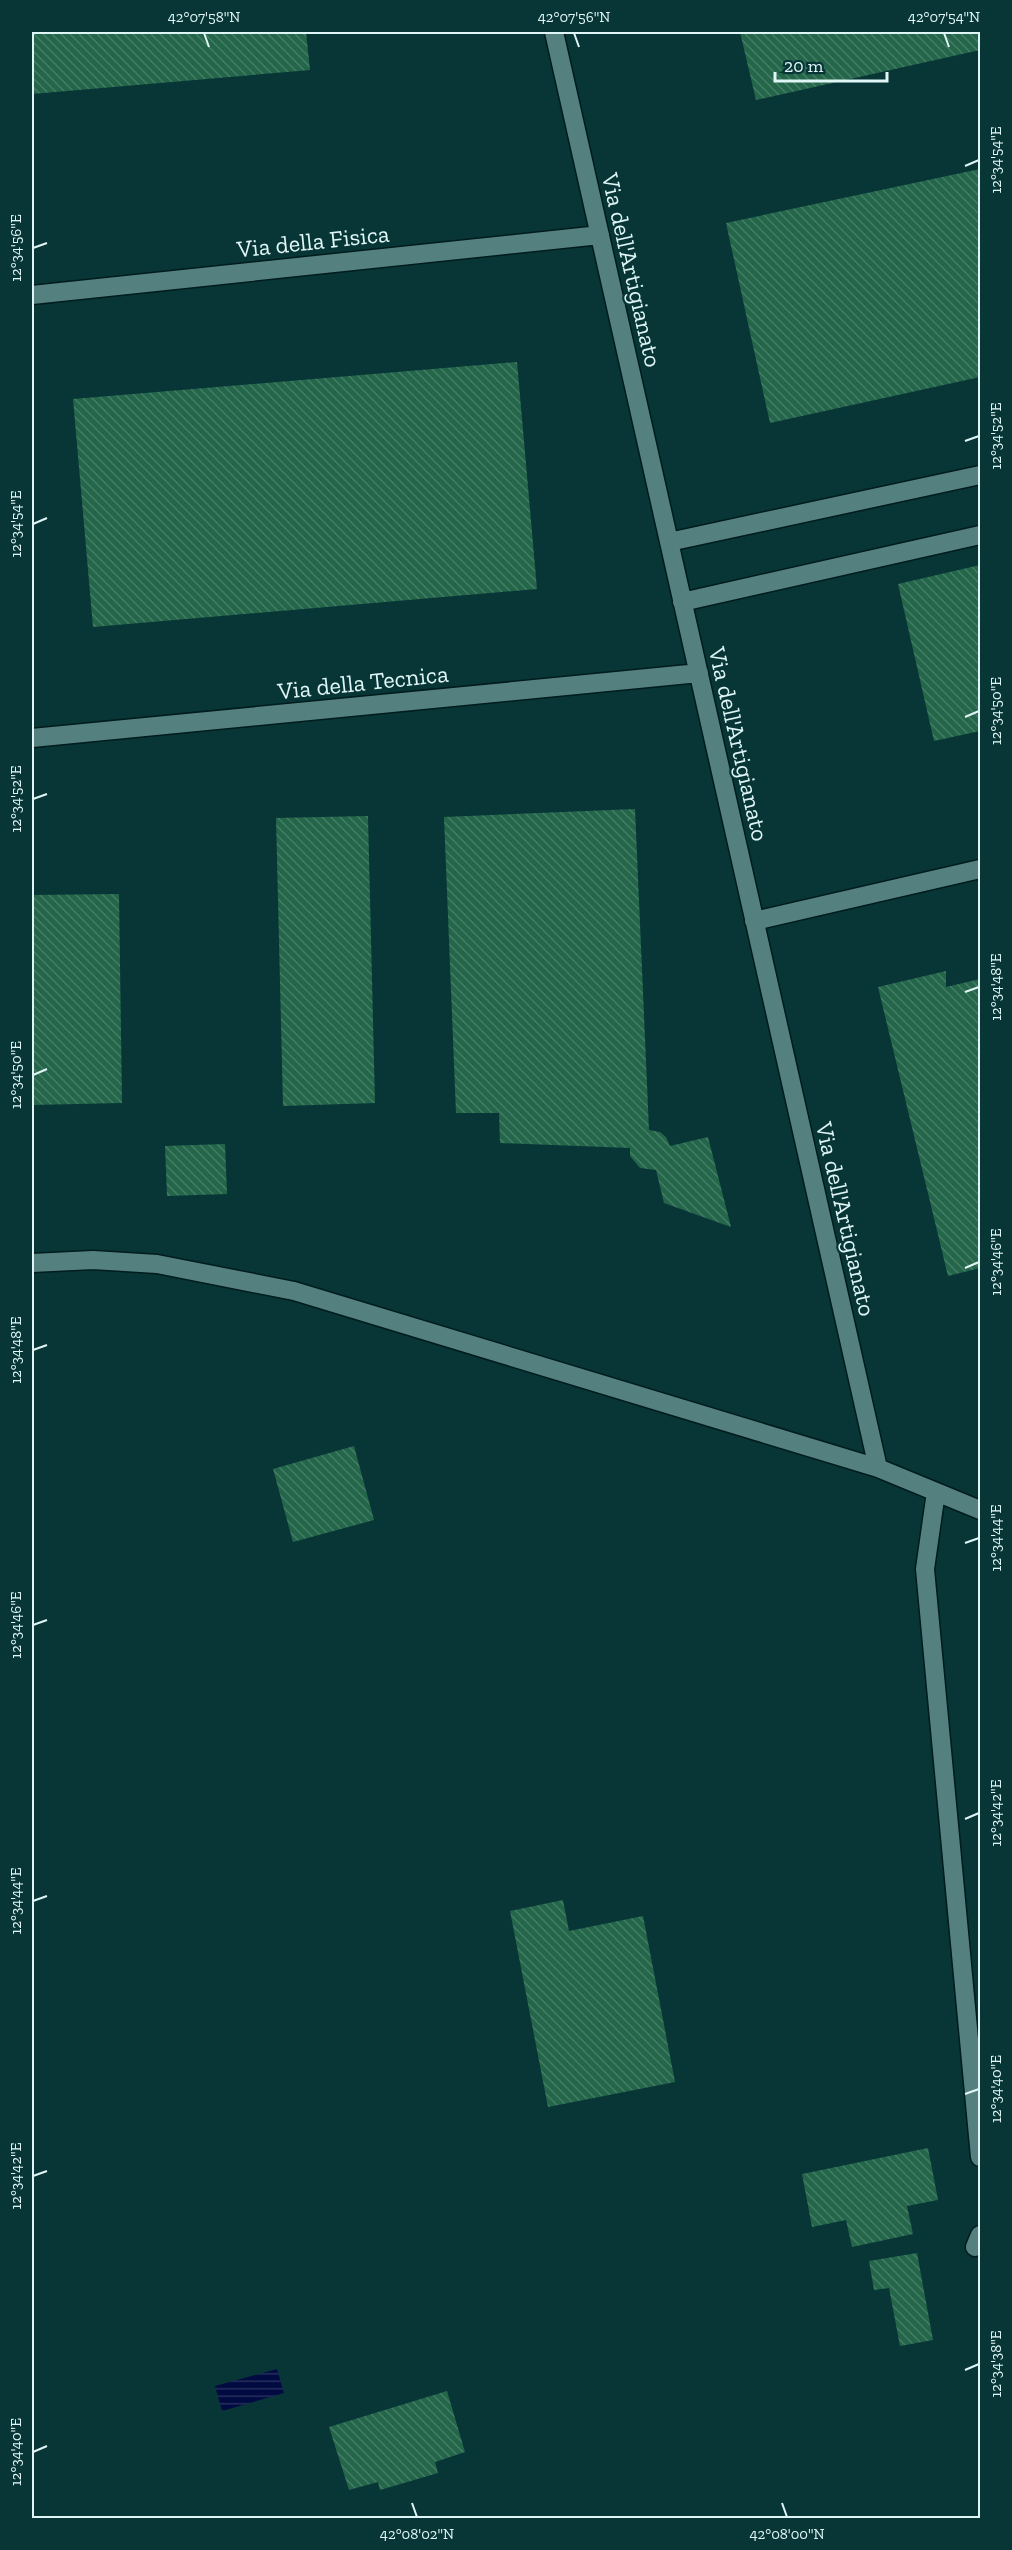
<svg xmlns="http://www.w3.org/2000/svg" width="1012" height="2550" viewBox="0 0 1012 2550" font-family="'Zilla Slab',serif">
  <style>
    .water { fill: url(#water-rules) }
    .building { fill: url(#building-back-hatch) }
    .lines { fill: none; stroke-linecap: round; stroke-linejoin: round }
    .minor-casing { stroke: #001c1d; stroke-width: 21 }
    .minor { stroke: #558080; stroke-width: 18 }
    .ticks { fill: none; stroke: #e0f6f6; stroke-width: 2 }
    .labels { text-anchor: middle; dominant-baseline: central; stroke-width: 4.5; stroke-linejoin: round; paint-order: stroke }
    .street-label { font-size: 24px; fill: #e0f6f6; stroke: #083637 }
    .neatline { fill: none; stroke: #e0f6f6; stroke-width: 2 }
    .ticks-label { font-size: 15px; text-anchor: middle; fill: #e0f6f6 }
  </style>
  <defs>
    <pattern id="water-rules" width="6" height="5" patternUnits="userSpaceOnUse" patternTransform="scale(1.5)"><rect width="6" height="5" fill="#010b41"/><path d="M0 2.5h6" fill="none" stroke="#262f5d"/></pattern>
    <pattern id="building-back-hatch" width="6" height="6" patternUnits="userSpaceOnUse" patternTransform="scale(1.5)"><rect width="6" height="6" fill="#24664a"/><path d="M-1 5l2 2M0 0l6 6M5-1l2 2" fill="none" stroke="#447c65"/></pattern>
  </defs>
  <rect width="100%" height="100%" fill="#083637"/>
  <path class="water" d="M 277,2369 L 284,2393 L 222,2411 L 215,2386 Z"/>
  <path class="building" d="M 32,32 L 306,32 L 310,70 L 32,94 Z
    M 740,32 L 980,32 L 980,50 L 756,100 Z
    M 980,169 L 980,377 L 770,423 L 726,223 Z
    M 517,362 L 537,589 L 93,627 L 73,399 Z
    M 980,565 L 980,731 L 934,741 L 898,584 Z
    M 635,809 L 649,1130 L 660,1132 L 666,1137 L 670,1146 L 708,1137 L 731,1227 L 664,1203 L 656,1170 L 640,1168 L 630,1156 L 630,1148 L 500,1143 L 499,1113 L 456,1113 L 444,817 Z
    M 368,816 L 375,1103 L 283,1106 L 276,818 Z
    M 119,894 L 122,1103 L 32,1105 L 32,895 Z
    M 946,971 L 946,987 L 980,979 L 980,1268 L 948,1276 L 878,987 Z
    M 225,1144 L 227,1194 L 167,1196 L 165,1146 Z
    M 354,1446 L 374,1520 L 293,1542 L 273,1469 Z
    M 563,1900 L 569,1931 L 643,1916 L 675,2082 L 548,2107 L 510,1911 Z
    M 928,2148 L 938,2200 L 907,2206 L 913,2234 L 852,2247 L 846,2220 L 812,2227 L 802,2174 Z
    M 917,2253 L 933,2340 L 900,2346 L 889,2288 L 874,2290 L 869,2261 Z
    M 447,2391 L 465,2452 L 435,2462 L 438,2473 L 380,2490 L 378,2482 L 349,2490 L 329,2427 Z"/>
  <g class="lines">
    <defs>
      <path id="minor" d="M 554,32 L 878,1468
        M 32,295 L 600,235
        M 669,542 L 980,475
        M 682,602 L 980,535
        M 32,738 L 699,673
        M 754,921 L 980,869
        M 32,1263 L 93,1260 L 157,1264 L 294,1291 L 878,1468 L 980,1510
        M 936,1492 L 925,1569 L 980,2157
        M 975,2247 L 980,2235"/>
    </defs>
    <use href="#minor" class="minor-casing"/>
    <use href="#minor" class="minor"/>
  </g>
  <path class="ticks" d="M 204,33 L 209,47M 574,33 L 579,47M 944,33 L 949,47M 965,166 L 979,160M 33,248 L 47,243M 965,441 L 979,436M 33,524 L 47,518M 965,717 L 979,711M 33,799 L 47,794M 965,992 L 979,987M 33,1075 L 47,1069M 965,1268 L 979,1262M 33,1350 L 47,1345M 965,1543 L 979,1538M 33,1625 L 47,1620M 965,1819 L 979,1813M 33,1901 L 47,1896M 965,2094 L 979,2089M 33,2176 L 47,2171M 965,2370 L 979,2364M 33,2452 L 47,2446M 412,2503 L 417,2517M 782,2503 L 787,2517"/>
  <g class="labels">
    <g class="street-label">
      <text transform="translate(313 241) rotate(-6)">Via della Fisica</text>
      <text transform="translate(632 270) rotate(77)">Via dell'Artigianato</text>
      <text transform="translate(363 682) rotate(-6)">Via della Tecnica</text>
      <text transform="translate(739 744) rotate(77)">Via dell'Artigianato</text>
      <text transform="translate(846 1219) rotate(77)">Via dell'Artigianato</text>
    </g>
  </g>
  <rect width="1012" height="2550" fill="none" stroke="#083637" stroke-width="66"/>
  <path d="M775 72v9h112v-9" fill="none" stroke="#e0f6f6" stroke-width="3"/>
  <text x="784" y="72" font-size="18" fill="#e0f6f6" stroke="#083637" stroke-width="4.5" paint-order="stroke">20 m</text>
  <rect x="33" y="33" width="946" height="2484" class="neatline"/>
  <g class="ticks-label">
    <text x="204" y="22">42°07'58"N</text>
    <text x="574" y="22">42°07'56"N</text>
    <text x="944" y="22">42°07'54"N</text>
    <text transform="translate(996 160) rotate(-90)" y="5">12°34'54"E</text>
    <text transform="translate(16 248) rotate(-90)" y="5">12°34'56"E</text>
    <text transform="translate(996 436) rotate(-90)" y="5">12°34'52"E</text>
    <text transform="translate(16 524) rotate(-90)" y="5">12°34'54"E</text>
    <text transform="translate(996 711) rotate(-90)" y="5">12°34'50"E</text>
    <text transform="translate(16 799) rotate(-90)" y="5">12°34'52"E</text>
    <text transform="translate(996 987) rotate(-90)" y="5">12°34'48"E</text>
    <text transform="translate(16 1075) rotate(-90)" y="5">12°34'50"E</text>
    <text transform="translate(996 1262) rotate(-90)" y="5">12°34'46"E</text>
    <text transform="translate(16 1350) rotate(-90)" y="5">12°34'48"E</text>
    <text transform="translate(996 1538) rotate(-90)" y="5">12°34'44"E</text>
    <text transform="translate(16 1625) rotate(-90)" y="5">12°34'46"E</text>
    <text transform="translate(996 1813) rotate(-90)" y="5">12°34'42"E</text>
    <text transform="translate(16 1901) rotate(-90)" y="5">12°34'44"E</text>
    <text transform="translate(996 2089) rotate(-90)" y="5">12°34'40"E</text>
    <text transform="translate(16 2176) rotate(-90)" y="5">12°34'42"E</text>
    <text transform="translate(996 2364) rotate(-90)" y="5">12°34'38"E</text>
    <text transform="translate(16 2452) rotate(-90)" y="5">12°34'40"E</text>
    <text x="417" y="2539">42°08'02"N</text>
    <text x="787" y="2539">42°08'00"N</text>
  </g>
</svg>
